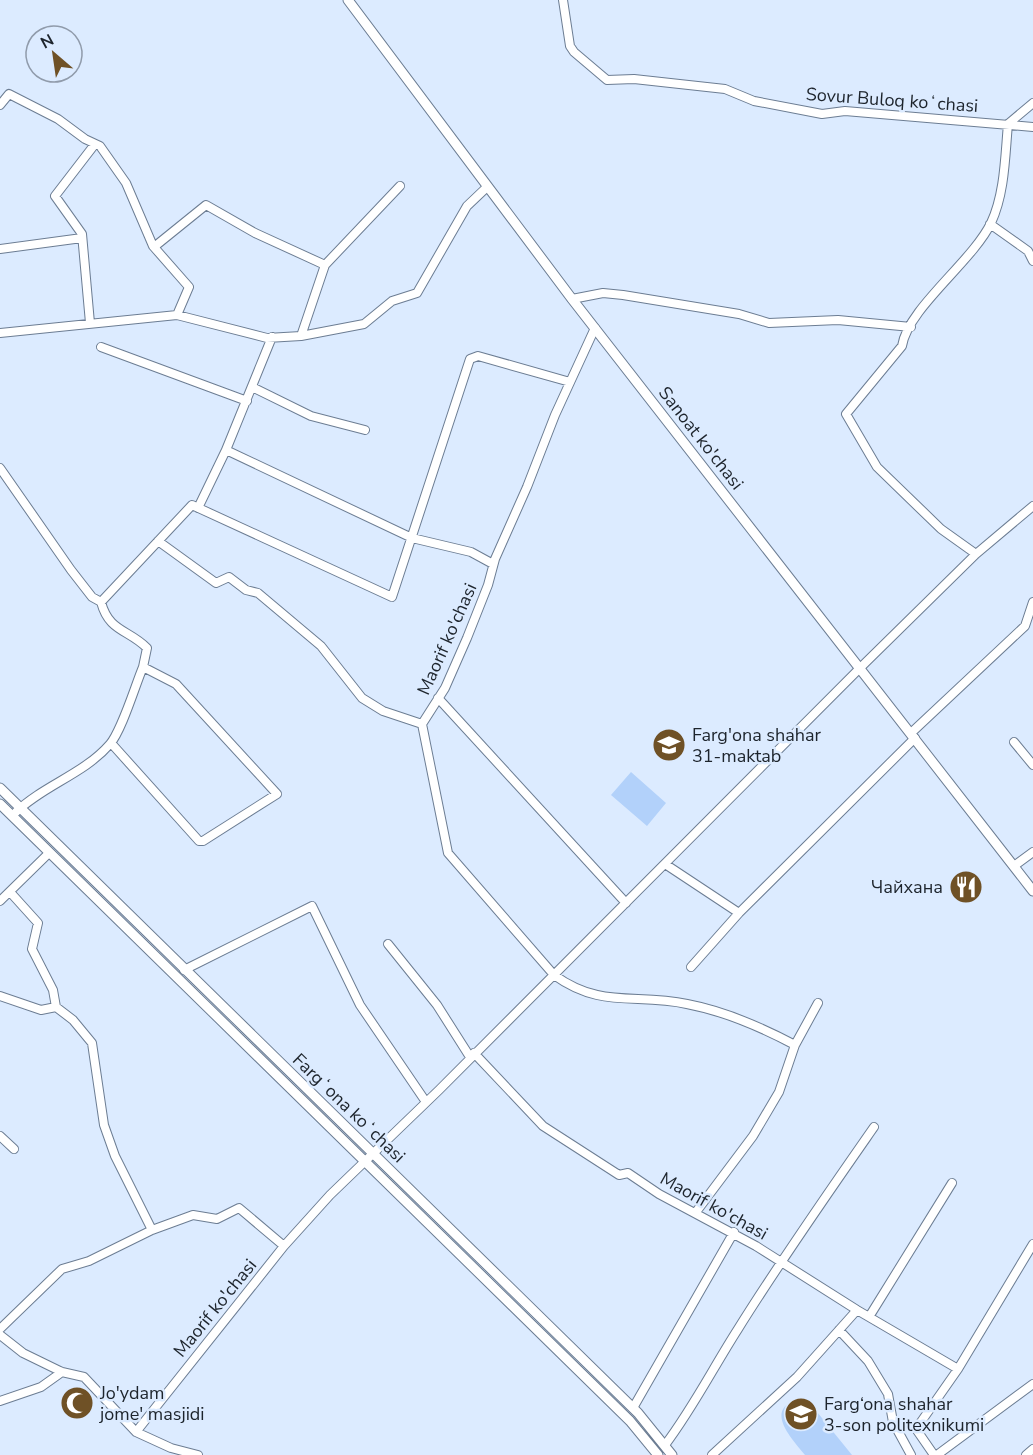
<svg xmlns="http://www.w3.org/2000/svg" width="1033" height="1455" viewBox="0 0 1033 1455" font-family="'Nunito Sans',sans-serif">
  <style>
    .green { fill: #b2d1fa }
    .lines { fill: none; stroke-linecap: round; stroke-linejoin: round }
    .minor-casing { stroke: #6c7d93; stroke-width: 10 }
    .major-casing { stroke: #6c7d93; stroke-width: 11 }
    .minor { stroke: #fff; stroke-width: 8 }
    .major { stroke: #fff; stroke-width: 9 }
    .labels { text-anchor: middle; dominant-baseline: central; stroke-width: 5; stroke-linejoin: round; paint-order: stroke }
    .street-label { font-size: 18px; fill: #1d242c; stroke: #dcebff }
    .poi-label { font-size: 18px; fill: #1d242c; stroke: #dcebff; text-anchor: start }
  </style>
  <rect width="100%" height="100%" fill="#dcebff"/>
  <path class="green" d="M 631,772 L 666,803 L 647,826 L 611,795 Z
    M 796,1400 L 808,1403 L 813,1407 L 852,1455 L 805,1455 C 793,1440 764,1411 796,1400 Z"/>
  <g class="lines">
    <defs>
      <path id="minor" d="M 563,0 L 570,46 L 574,52 L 607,80 L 634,79 L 725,89 L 754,101 L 822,114 L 845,111 L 1033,127
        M 0,105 L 9,94 L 58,119 L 85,139 L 100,146 L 126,183 L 153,246 L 189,287 L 177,315 L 267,338 L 301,336 L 364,324 L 392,301 L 417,293 L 467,206 L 487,187
        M 1008,124 L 1033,103
        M 990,224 L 1028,251 L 1033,261
        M 154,247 L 206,205 L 255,233 L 325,265
        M 0,249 L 82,238
        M 572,299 L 603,293 L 623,295 L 739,314 L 769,323 L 838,320 L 911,327
        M 90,323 L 82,234 L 55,196 L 95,144
        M 595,328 L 555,415 L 527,487 L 495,559 L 488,585 L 467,638 L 445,688 L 422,724 L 448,853 L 554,975 C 601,1009 635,993 687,1004 C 724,1011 761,1027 795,1045
        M 0,333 L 177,315
        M 301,336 L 325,265 L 400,186
        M 101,347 L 247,401
        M 252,387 L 311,416 L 365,430
        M 226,450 L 272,337
        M 0,468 L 71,570 L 92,597 L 101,602
        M 198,508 L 226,450 L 412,538 L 471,552 L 493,564
        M 158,541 L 216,583 L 229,577 L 246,590 L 258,593 L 321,646 L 362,698 L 383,711 L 422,724
        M 976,554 L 941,529 L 877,467 L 846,414 L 902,346 C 908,308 972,262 991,223 C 1005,193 1005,156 1008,124
        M 143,667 L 147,648 C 128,629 109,632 101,602 L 192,505 L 392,597 L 470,359 L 478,356 L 570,382
        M 438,698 L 626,903
        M 911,733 L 1025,626 L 1033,602
        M 1014,742 L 1033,765
        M 16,812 C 44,785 84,774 110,744 C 122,730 135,686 143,667 L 176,684 L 277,794 L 203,841 L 199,841 L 111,743
        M 665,864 L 739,913
        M 1014,866 L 1033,852
        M 10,892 L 38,923 L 32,949 L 53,990 L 56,1007
        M 0,901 L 49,853
        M 388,944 L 437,1005 L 470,1057
        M 691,967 L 739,913 L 915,738
        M 184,970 L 312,906 L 360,1005 L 426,1102
        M 0,996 L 41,1010 L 56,1007 L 73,1020 L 92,1043 L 104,1125 L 115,1156 L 152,1230 L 89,1261 L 62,1269 L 0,1329
        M 474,1053 L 543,1126 L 619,1175 L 628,1173 L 659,1194 L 756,1246 L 857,1310 L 958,1369
        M 0,1136 L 14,1149
        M 696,1212 L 753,1136 L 779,1092 L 795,1045 L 818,1003
        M 152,1230 L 193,1215 L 217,1219 L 239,1208 L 284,1246
        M 869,1317 L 952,1183
        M 839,1330 L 868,1361 L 888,1394 L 893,1422 L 911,1455
        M 0,1335 L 23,1353 L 62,1372 L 84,1377 L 136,1432 L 171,1448 L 198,1455
        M 0,1401 L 41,1387 L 62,1372
        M 633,1408 L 734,1232
        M 136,1432 L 284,1246 L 330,1195 L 439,1090 L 859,669 L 976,554 L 1033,506
        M 665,1445 C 693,1408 713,1368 738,1329 C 781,1260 828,1193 874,1127
        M 712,1455 L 797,1377 L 857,1310
        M 934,1455 L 916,1429 L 958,1369 L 1033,1244
        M 937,1455 L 1033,1384
        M 1026,1455 L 1033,1449"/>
      <path id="major" d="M 348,0 L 572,299 L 1033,891
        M 0,788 L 638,1413 L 672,1455
        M 0,804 L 630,1421 L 658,1455"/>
    </defs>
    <use href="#minor" class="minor-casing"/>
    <use href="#major" class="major-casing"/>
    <use href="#minor" class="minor"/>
    <use href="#major" class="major"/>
  </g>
  <defs>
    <symbol id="school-disc" viewBox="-11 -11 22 22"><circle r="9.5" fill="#6f5126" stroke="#dcebff"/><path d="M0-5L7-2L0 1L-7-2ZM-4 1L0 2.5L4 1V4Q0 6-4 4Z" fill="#fff"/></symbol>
    <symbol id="restaurant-disc" viewBox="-11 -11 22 22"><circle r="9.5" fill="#6f5126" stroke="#dcebff"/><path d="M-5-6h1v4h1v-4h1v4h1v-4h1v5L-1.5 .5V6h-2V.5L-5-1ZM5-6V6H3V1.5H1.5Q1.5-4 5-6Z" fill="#fff"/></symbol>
    <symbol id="mosque-disc" viewBox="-11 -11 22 22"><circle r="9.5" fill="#6f5126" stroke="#dcebff"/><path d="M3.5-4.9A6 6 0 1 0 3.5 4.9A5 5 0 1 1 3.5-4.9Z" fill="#fff"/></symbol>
    <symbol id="university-disc" viewBox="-11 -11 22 22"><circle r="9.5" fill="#6f5126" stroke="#dcebff"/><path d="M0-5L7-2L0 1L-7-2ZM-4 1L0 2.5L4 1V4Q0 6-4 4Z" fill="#fff"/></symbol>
  </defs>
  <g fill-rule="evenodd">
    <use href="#school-disc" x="650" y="726" width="38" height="38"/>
    <use href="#restaurant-disc" x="947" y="868" width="38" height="38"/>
    <use href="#mosque-disc" x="58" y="1384" width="38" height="38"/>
    <use href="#university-disc" x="782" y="1395" width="38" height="38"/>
  </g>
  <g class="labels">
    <g class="street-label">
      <text transform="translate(892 100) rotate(4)">Sovur Buloq koʻchasi</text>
      <text transform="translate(701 438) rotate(52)">Sanoat ko'chasi</text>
      <text transform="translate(447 639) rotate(-66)">Maorif ko'chasi</text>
      <text transform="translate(349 1108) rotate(44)">Fargʻona koʻchasi</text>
      <text transform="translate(714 1206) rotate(29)">Maorif ko'chasi</text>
      <text transform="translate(215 1308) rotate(-51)">Maorif ko'chasi</text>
    </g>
    <g class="poi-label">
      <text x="692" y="735">Farg'ona shahar<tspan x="692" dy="21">31-maktab</tspan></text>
      <text x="943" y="887" text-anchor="end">Чайхана</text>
      <text x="100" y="1393">Jo'ydam<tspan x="100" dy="21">jome' masjidi</tspan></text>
      <text x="824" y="1404">Farg‘ona shahar<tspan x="824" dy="21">3-son politexnikumi</tspan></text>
    </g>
  </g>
  <g transform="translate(54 54) rotate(331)"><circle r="28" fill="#dcebff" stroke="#909bab" stroke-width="1.5"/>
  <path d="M0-4.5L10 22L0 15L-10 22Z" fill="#6f5126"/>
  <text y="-9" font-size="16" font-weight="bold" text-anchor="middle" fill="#1d242c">N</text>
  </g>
</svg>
